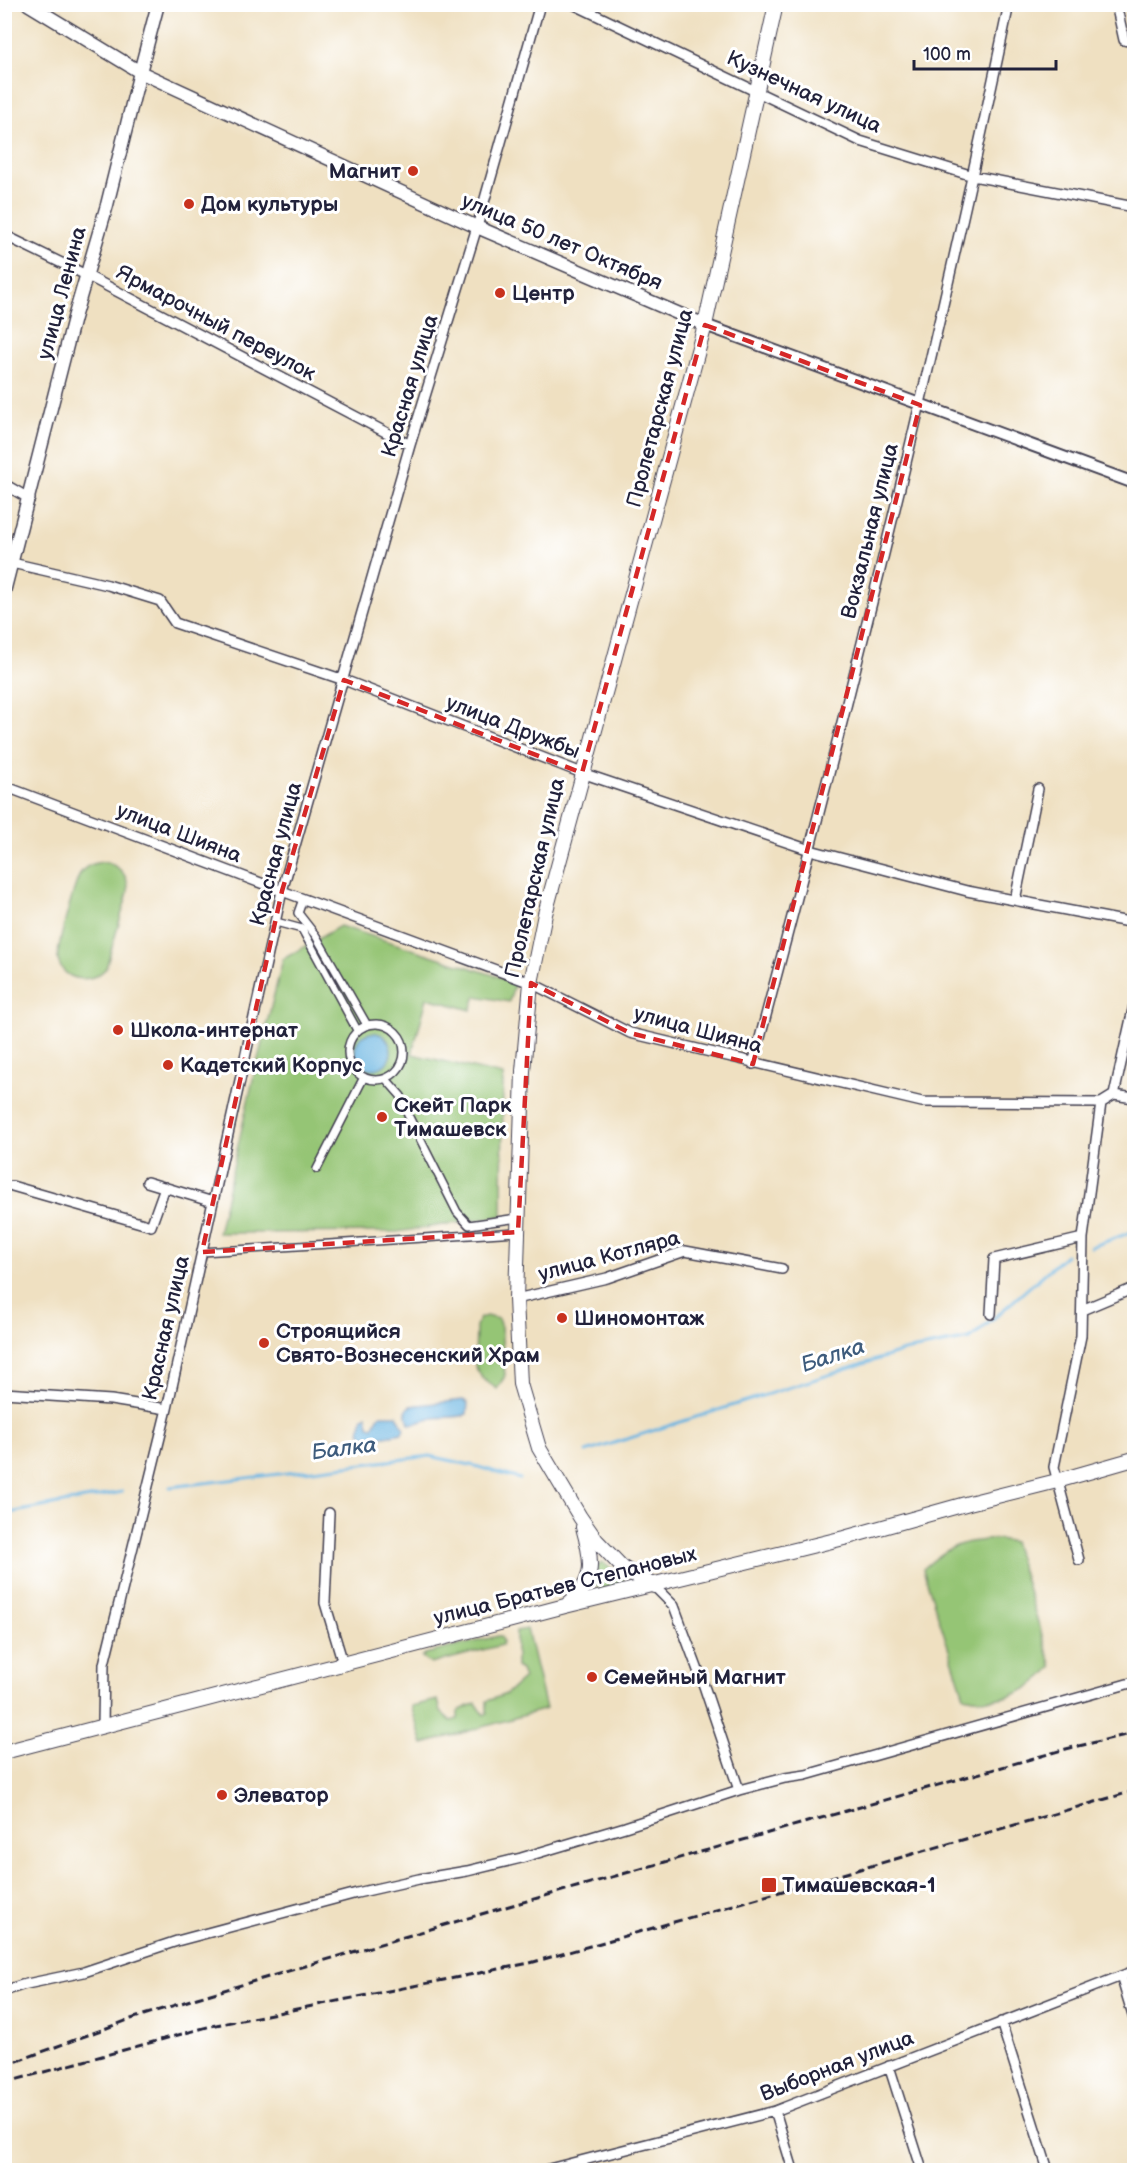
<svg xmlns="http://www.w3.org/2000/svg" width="1139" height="2175" viewBox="0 0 1139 2175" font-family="'Balsamiq Sans',sans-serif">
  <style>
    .green { fill: #95c574; stroke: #5c7458; stroke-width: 1.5 }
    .water { fill: #68b4e1; stroke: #456b8e; stroke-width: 1.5 }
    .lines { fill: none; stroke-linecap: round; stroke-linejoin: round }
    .stream { stroke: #68b4e1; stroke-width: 3 }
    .pedestrian-casing { stroke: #413e4f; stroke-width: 10 }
    .minor-casing { stroke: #413e4f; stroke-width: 12 }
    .tertiary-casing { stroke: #413e4f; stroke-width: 14 }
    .secondary-casing { stroke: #413e4f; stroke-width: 15 }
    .primary-casing { stroke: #413e4f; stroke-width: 16 }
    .pedestrian { stroke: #fff; stroke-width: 7 }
    .minor { stroke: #fff; stroke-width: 9 }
    .tertiary { stroke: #fff; stroke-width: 10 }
    .secondary { stroke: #fff; stroke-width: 12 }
    .primary { stroke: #fff; stroke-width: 14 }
    .rail { stroke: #22223b; stroke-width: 3; stroke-dasharray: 9 4.5; stroke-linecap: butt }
    .marked { fill: none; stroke: #d62828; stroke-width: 4.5; stroke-dasharray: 12 8; stroke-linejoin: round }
    .poi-dot { fill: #c8321e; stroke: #fff; stroke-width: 2 }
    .labels { text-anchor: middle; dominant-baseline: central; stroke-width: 6; stroke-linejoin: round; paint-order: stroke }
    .street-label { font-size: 21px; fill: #22223b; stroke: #fff }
    .poi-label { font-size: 21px; font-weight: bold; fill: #22223b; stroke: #fff; text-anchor: start }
    .water-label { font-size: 22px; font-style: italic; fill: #3e5c7d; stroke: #fff }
  </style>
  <rect width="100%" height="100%" fill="#fff"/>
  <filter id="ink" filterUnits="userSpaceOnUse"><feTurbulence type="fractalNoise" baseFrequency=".0167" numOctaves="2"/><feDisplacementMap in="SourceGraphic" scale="12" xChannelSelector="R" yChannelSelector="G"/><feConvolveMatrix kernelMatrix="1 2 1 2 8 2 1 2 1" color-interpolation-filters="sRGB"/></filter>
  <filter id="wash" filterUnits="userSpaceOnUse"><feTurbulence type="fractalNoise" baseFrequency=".008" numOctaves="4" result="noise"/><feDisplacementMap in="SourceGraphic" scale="24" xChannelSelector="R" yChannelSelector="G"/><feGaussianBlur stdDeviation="1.35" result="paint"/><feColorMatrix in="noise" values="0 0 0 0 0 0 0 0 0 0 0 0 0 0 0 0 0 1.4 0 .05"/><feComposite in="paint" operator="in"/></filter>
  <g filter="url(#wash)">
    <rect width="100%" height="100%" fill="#efe0c1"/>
    <path class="green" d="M 102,862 C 119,864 129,875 128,892 L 106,968 C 93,984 64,983 58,960 C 56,950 75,880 82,871 C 87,865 94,863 102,862 Z
      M 340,926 L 515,982 L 509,1002 L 476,996 L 471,1010 L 427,998 L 412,1054 L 503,1075 L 502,1216 L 397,1232 L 218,1233 L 254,1075 L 283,959 Z
      M 486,1316 L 498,1319 L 501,1327 L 505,1376 L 497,1389 L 482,1378 L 475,1366 L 476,1326 L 480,1318 Z
      M 998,1539 L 1013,1542 L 1052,1667 C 1029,1694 998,1705 964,1696 L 923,1569 C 950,1545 961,1541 998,1539 Z
      M 602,1562 L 624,1578 L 623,1583 L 616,1588 L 601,1589 L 595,1585 L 598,1565 Z
      M 527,1629 L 546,1709 L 423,1744 L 411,1706 L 438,1700 L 441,1712 L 451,1721 L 458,1719 L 458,1711 L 476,1703 L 484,1715 L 487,1713 L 487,1701 L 506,1694 L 524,1678 L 521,1670 L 516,1667 L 516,1631 Z
      M 498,1636 L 501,1636 L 503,1641 L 502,1645 L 431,1664 L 422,1657 L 425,1654 Z"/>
    <path class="water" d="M355 1051a18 18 0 1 1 36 0a18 18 0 1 1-36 0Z
      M 463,1400 L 468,1403 L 467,1414 C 456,1419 445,1416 433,1418 C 425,1420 418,1423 409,1424 L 406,1411 L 410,1406 Z
      M 367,1415 L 369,1426 L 373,1427 L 379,1415 L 397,1415 L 404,1428 L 402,1433 L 385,1436 L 364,1437 L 360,1431 L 363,1418 Z"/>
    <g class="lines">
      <path class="stream" d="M 1091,1247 L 1134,1231
        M 586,1452 L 904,1351 L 970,1339 L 1066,1255
        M 170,1487 L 430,1456 L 475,1466 L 520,1479
        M 4,1514 L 122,1492"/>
    </g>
  </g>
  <g filter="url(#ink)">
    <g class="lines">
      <defs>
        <path id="pedestrian" d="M 303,899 L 298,913 L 316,936 L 367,1025
          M 276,922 L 302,929 L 357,1030
          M348 1052a28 28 0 1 1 56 0a28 28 0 1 1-56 0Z
          M 386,1079 L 401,1096 L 408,1115 L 457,1212 L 469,1225 L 518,1218
          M 317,1169 L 364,1077
          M 202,1252 L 518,1232"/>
        <path id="minor" d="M 573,4 L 860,141 L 973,176 L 1134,207
          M 1116,4 L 1124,40 L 1134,42
          M 4,235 L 86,275 L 410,445
          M 4,484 L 30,499
          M 12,563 L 108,585 L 160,601 L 175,623 L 344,680 L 582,773 L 810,850 L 967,891 L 1134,923
          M 4,786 L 282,891 L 531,983 L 630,1033 L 922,1102 L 1101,1103 L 1114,1095 L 1134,1098
          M 1015,900 L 1038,789
          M 753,1064 C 847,713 935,360 1009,4
          M 1114,1095 L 1134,1005
          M 147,1182 L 213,1202
          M 12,1186 L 151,1226 L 165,1187
          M 516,1299 L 607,1278 L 685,1251 L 782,1269
          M 1082,1310 L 1134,1288
          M 991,1314 L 994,1259 L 1083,1238
          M 4,1393 L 111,1400 L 167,1409
          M 329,1513 L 325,1603 L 343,1663
          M 1079,1560 L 1054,1467 L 1081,1336 L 1083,1238 L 1101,1103
          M 654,1586 L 674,1606 L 705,1689 L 739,1790
          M 103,1725 L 104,1664 L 167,1409 L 282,891 L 410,445 L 477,227 L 540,4
          M 1121,1976 L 1134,2019
          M 4,1991 L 22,1985 L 84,1972 L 177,1941 L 357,1893 L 419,1879 L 467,1871 L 521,1858 L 625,1827 L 739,1790 L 785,1778 L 806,1775 L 1134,1682
          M 1001,2022 L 1048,2170
          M 889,2066 L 922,2170
          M 775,2111 L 793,2170
          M 545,2170 L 775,2111 L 1134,1971"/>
        <path id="tertiary" d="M 705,325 L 1134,483"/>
        <path id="secondary" d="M 28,4 L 140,72 L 477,227 L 705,325
          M 4,592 L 74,318 L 107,205 L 140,72 L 158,4"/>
        <path id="primary" d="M 654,1586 L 623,1568 L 596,1540 L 580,1517 L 539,1448 L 520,1384 L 516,1299 L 523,1071 L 531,983 L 545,914 L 705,325 L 776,4
          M 568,1604 C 597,1581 592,1559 583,1527
          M 4,1752 L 565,1606 L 844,1538 L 969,1503 L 1057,1481 L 1134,1459"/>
      </defs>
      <use href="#pedestrian" class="pedestrian-casing"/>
      <use href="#minor" class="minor-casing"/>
      <use href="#tertiary" class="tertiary-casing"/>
      <use href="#secondary" class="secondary-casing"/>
      <use href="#primary" class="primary-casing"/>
      <use href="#pedestrian" class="pedestrian"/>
      <use href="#minor" class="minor"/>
      <use href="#tertiary" class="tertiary"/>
      <use href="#secondary" class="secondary"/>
      <use href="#primary" class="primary"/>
      <path class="rail" d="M 4,2066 L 131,2019 L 197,1998 L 502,1908 L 1066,1749 L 1134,1733
        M 4,2083 L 211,2026 L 530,1963 L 1134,1791"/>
    </g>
  </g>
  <path class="marked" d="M 705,325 L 920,405 L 753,1064 L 630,1033 L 531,983 L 518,1232 L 202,1252 L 282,891 L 344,680 L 582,773 Z"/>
  <g class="poi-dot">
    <circle cx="413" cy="171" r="6"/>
    <circle cx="189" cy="204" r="6"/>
    <circle cx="500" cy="293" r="6"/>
    <circle cx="118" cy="1030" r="6"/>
    <circle cx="168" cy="1065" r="6"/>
    <circle cx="382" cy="1117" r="6"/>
    <circle cx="562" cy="1318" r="6"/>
    <circle cx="264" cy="1343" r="6"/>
    <circle cx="592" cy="1677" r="6"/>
    <circle cx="222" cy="1795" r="6"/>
    <rect x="761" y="1877" width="16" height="16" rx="3"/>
  </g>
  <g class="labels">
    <g class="street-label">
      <text transform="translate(804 92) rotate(25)">Кузнечная улица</text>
      <text transform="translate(562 242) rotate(23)">улица 50 лет Октября</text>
      <text transform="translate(62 293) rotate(-75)">улица Ленина</text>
      <text transform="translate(216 323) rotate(28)">Ярмарочный переулок</text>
      <text transform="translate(410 386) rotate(-73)">Красная улица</text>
      <text transform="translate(660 408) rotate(-75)">Пролетарская улица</text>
      <text transform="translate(870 531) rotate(-76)">Вокзальная улица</text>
      <text transform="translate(513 727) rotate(21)">улица Дружбы</text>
      <text transform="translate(179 833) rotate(21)">улица Шияна</text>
      <text transform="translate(276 854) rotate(-75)">Красная улица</text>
      <text transform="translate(535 878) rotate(-77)">Пролетарская улица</text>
      <text transform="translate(698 1030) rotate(15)">улица Шияна</text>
      <text transform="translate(609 1256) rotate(-15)">улица Котляра</text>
      <text transform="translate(166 1328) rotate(-77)">Красная улица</text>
      <text transform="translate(565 1586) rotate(-14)">улица Братьев Степановых</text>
      <text transform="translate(837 2066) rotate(-21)">Выборная улица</text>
    </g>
    <g class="poi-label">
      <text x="401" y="171" text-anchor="end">Магнит</text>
      <text x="201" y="204">Дом культуры</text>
      <text x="512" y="293">Центр</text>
      <text x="130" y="1030">Школа-интернат</text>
      <text x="180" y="1065">Кадетский Корпус</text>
      <text x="394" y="1105">Скейт Парк<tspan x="394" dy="24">Тимашевск</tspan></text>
      <text x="574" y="1318">Шиномонтаж</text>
      <text x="276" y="1331">Строящийся<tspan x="276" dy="24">Свято-Вознесенский Храм</tspan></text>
      <text x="604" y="1677">Семейный Магнит</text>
      <text x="234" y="1795">Элеватор</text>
      <text x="782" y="1885">Тимашевская-1</text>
    </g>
    <g class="water-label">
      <text transform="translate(833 1356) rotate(-18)">Балка</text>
      <text transform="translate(344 1449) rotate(-7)">Балка</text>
    </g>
  </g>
  <rect width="1139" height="2175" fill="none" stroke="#fff" stroke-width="24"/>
  <path d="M914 60v9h142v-9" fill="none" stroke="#22223b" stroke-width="3"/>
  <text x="923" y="60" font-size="18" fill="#22223b" stroke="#ffffff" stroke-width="4.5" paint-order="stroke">100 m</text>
</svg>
